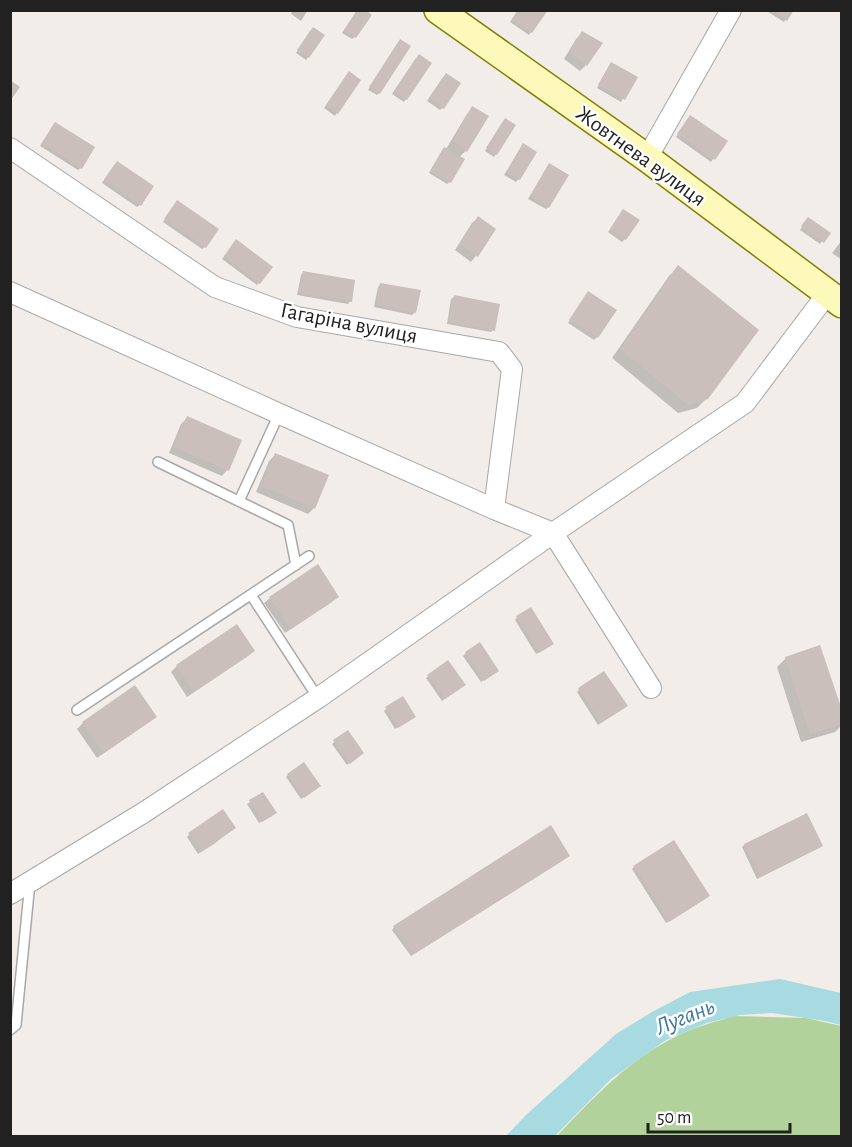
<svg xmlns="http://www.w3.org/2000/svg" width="852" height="1147" viewBox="0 0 852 1147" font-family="'Alegreya Sans',sans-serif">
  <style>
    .forest { fill: #b1d39b }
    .water { fill: #a7dae1 }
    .shadow { fill: #0003 }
    .building { fill: #cabfba }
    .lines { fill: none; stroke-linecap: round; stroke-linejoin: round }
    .lane-casing { stroke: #a8a8a8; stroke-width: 12 }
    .street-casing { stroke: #a8a8a8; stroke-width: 22 }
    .secondary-casing { stroke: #808000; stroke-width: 30 }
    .lane { stroke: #fff; stroke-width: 9 }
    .street { stroke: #fff; stroke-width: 20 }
    .secondary { stroke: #fcf9bb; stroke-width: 27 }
    .labels { text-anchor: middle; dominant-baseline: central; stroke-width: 5; stroke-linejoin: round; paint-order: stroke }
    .street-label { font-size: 22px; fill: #212121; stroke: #fff }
    .water-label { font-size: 24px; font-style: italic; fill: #40799e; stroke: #fff }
  </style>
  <rect width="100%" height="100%" fill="#f2ede8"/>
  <path class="forest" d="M 734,1016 L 806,1018 L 841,1026 L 841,1136 L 557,1136 C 592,1099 629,1059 677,1036 C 694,1027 715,1022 734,1016 Z"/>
  <path class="water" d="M 780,979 L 841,993 L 841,1025 L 825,1021 L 772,1013 L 740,1015 L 707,1023 L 666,1040 L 611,1079 L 555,1136 L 506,1136 L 526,1115 L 616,1034 L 652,1012 L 690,992 Z"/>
  <path class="shadow" d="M 293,10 L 308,10 L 301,21 L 291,14 Z
    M 518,10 L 531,32 L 529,35 L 510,22 Z
    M 765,10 L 792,10 L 784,22 Z
    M 357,11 L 355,37 L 352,39 L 342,33 Z
    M 310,31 L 308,57 L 306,60 L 296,53 Z
    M 582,33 L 586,65 L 580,71 L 564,59 L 576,39 Z
    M 398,44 L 379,93 L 377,95 L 368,90 Z
    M 416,58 L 430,64 L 404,102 L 392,94 Z
    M 609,66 L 636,78 L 621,102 L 597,88 Z
    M 346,76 L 337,113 L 335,116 L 324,108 Z
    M 443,77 L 443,108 L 440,110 L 427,101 Z
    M 473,108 L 466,151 L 459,157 L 450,182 L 447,184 L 429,173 L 442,151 L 446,149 L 467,114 Z
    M 688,119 L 726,141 L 711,162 L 676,137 Z
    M 502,123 L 496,154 L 494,157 L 485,151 Z
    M 52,127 L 81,168 L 78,170 L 40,146 Z
    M 521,148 L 519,179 L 516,182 L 504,175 Z
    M 114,165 L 140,205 L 137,207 L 102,183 Z
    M 547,168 L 548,207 L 546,209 L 528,199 Z
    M 175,204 L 205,247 L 202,249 L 163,222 Z
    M 621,213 L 625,239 L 622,242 L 608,232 Z
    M 478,218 L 494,229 L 476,256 L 471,262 L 455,250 L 472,223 Z
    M 806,221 L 829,233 L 820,244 L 800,230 Z
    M 842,240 L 842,260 L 832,253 Z
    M 234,244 L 259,283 L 257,285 L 222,259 Z
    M 678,267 L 707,398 L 697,408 L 678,413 L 612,358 L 669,276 Z
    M 304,272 L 350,301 L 348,304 L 297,295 L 301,275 Z
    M 381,284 L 415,312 L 412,315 L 374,307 L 378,287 Z
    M 586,296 L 597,337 L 594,340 L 568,323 Z
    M 454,297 L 493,330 L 491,332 L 447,324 L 451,299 Z
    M 187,418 L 227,470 L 222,476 L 169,453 L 181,424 Z
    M 275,455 L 314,508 L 308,514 L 256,492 L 269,461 Z
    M 337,596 L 332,602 L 285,633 L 264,603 L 270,598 Z
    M 517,617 L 550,646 L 536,654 L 515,620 Z
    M 237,626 L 254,650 L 248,656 L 187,697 L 171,672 L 177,666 Z
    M 466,653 L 495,673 L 481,682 L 463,656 Z
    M 786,658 L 842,714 L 842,725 L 835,732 L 801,742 L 777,667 Z
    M 428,676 L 461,687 L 442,701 L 426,678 Z
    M 579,689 L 623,708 L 598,725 L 577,692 Z
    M 386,709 L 411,719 L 395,729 L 384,711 Z
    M 149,722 L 97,758 L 77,729 L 83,723 Z
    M 347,732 L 360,755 L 347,765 L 332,744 Z
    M 288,775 L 317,788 L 301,799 L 286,777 Z
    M 263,794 L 272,816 L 259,823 L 247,804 Z
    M 806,815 L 822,846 L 819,848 L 757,879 L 742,847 L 744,845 Z
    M 234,828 L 214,844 L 198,854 L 187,837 L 189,835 Z
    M 565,859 L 411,956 L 392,930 L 394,927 Z
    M 634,867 L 705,899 L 666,923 L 632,869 Z"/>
  <path class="building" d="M 357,10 L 366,10 L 372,15 L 356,38 L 344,30 Z
    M 518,10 L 548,10 L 532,33 L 512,19 Z
    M 771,10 L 794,10 L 787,21 Z
    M 313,27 L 325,35 L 309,58 L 297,50 Z
    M 582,31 L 603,43 L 587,66 L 569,52 Z
    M 400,39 L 411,46 L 380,94 L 369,87 Z
    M 419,54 L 432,63 L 407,100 L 394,91 Z
    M 611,62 L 638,77 L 625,100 L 598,85 Z
    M 349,71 L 361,80 L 338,114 L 326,105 Z
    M 446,73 L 461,83 L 444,109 L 429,98 Z
    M 10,80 L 20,87 L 10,101 Z
    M 472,106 L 489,116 L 467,152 L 452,141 Z
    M 690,115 L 728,141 L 715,160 L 677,134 Z
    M 505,118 L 516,125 L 497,155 L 486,148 Z
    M 55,122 L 95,147 L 82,169 L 42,143 Z
    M 523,143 L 537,152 L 520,180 L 506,172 Z
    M 444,147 L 465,159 L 451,183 L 430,171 Z
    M 117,161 L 154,186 L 141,206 L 104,180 Z
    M 549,163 L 569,175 L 549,208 L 530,196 Z
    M 177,200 L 219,229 L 206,248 L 164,219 Z
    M 623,209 L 640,220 L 626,240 L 610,229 Z
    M 478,216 L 496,229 L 478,257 L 460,244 Z
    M 808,217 L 831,233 L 824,243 L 801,226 Z
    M 236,239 L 273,267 L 260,284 L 224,256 Z
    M 678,265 L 759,330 L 708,399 L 688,405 L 620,349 Z
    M 303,271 L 355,280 L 352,302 L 299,293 Z
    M 380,283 L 421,290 L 416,313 L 376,305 Z
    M 588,291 L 617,310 L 598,338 L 569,320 Z
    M 454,295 L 500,304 L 495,331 L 448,322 Z
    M 187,416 L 242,440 L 229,471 L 173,447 Z
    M 275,453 L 329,475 L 315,509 L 261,486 Z
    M 318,564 L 339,597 L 291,629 L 269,597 Z
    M 531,607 L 554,644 L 539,653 L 516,616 Z
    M 237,624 L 255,651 L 194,692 L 176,665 Z
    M 480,642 L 499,671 L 484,681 L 465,652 Z
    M 820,645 L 842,710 L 842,724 L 810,734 L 785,657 Z
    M 448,660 L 466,685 L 445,699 L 427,675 Z
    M 604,671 L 628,706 L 601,723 L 578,688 Z
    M 135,685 L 157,717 L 104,753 L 82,722 Z
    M 403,696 L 416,717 L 398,728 L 385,707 Z
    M 348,730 L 364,753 L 350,764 L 333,740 Z
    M 304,762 L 321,786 L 304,798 L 287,774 Z
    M 263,792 L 277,813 L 262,822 L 249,800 Z
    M 223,809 L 236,828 L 201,852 L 188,833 Z
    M 807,813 L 823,846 L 760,877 L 744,844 Z
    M 551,825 L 570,856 L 414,954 L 393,926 Z
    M 674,840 L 710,896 L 669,922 L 633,866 Z"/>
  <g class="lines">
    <defs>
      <path id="lane" d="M 158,462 L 288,525 L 296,565
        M 239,501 L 279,414
        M 251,595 L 318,698
        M 77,710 L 309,556
        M 10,1030 L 16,1025 L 30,882"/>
      <path id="street" d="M 10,148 L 215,287 L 297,317 L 499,352 L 512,369 L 494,509
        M 647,158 L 731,10
        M 10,292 L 282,415 L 494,509 L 553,533 L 651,688
        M 10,894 L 143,813 L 318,698 L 553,533 L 745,403 L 827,294"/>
      <path id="secondary" d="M 438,10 L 647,158 L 842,304"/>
    </defs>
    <use href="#lane" class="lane-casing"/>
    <use href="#street" class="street-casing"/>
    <use href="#secondary" class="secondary-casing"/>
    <use href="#lane" class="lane"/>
    <use href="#street" class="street"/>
    <use href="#secondary" class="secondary"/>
  </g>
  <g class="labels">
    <g class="street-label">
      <text transform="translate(641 156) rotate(36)">Жовтнева вулиця</text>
      <text transform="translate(349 323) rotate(11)">Гагаріна вулиця</text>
    </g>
    <g class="water-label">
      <text transform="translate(685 1017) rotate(-22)">Лугань</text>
    </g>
  </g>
  <rect width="852" height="1147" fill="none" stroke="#212121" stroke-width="24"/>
  <path d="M648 1123v9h142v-9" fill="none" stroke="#212121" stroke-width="3"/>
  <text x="657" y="1123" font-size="18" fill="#212121" stroke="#ffffff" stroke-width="4.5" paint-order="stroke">50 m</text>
</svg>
